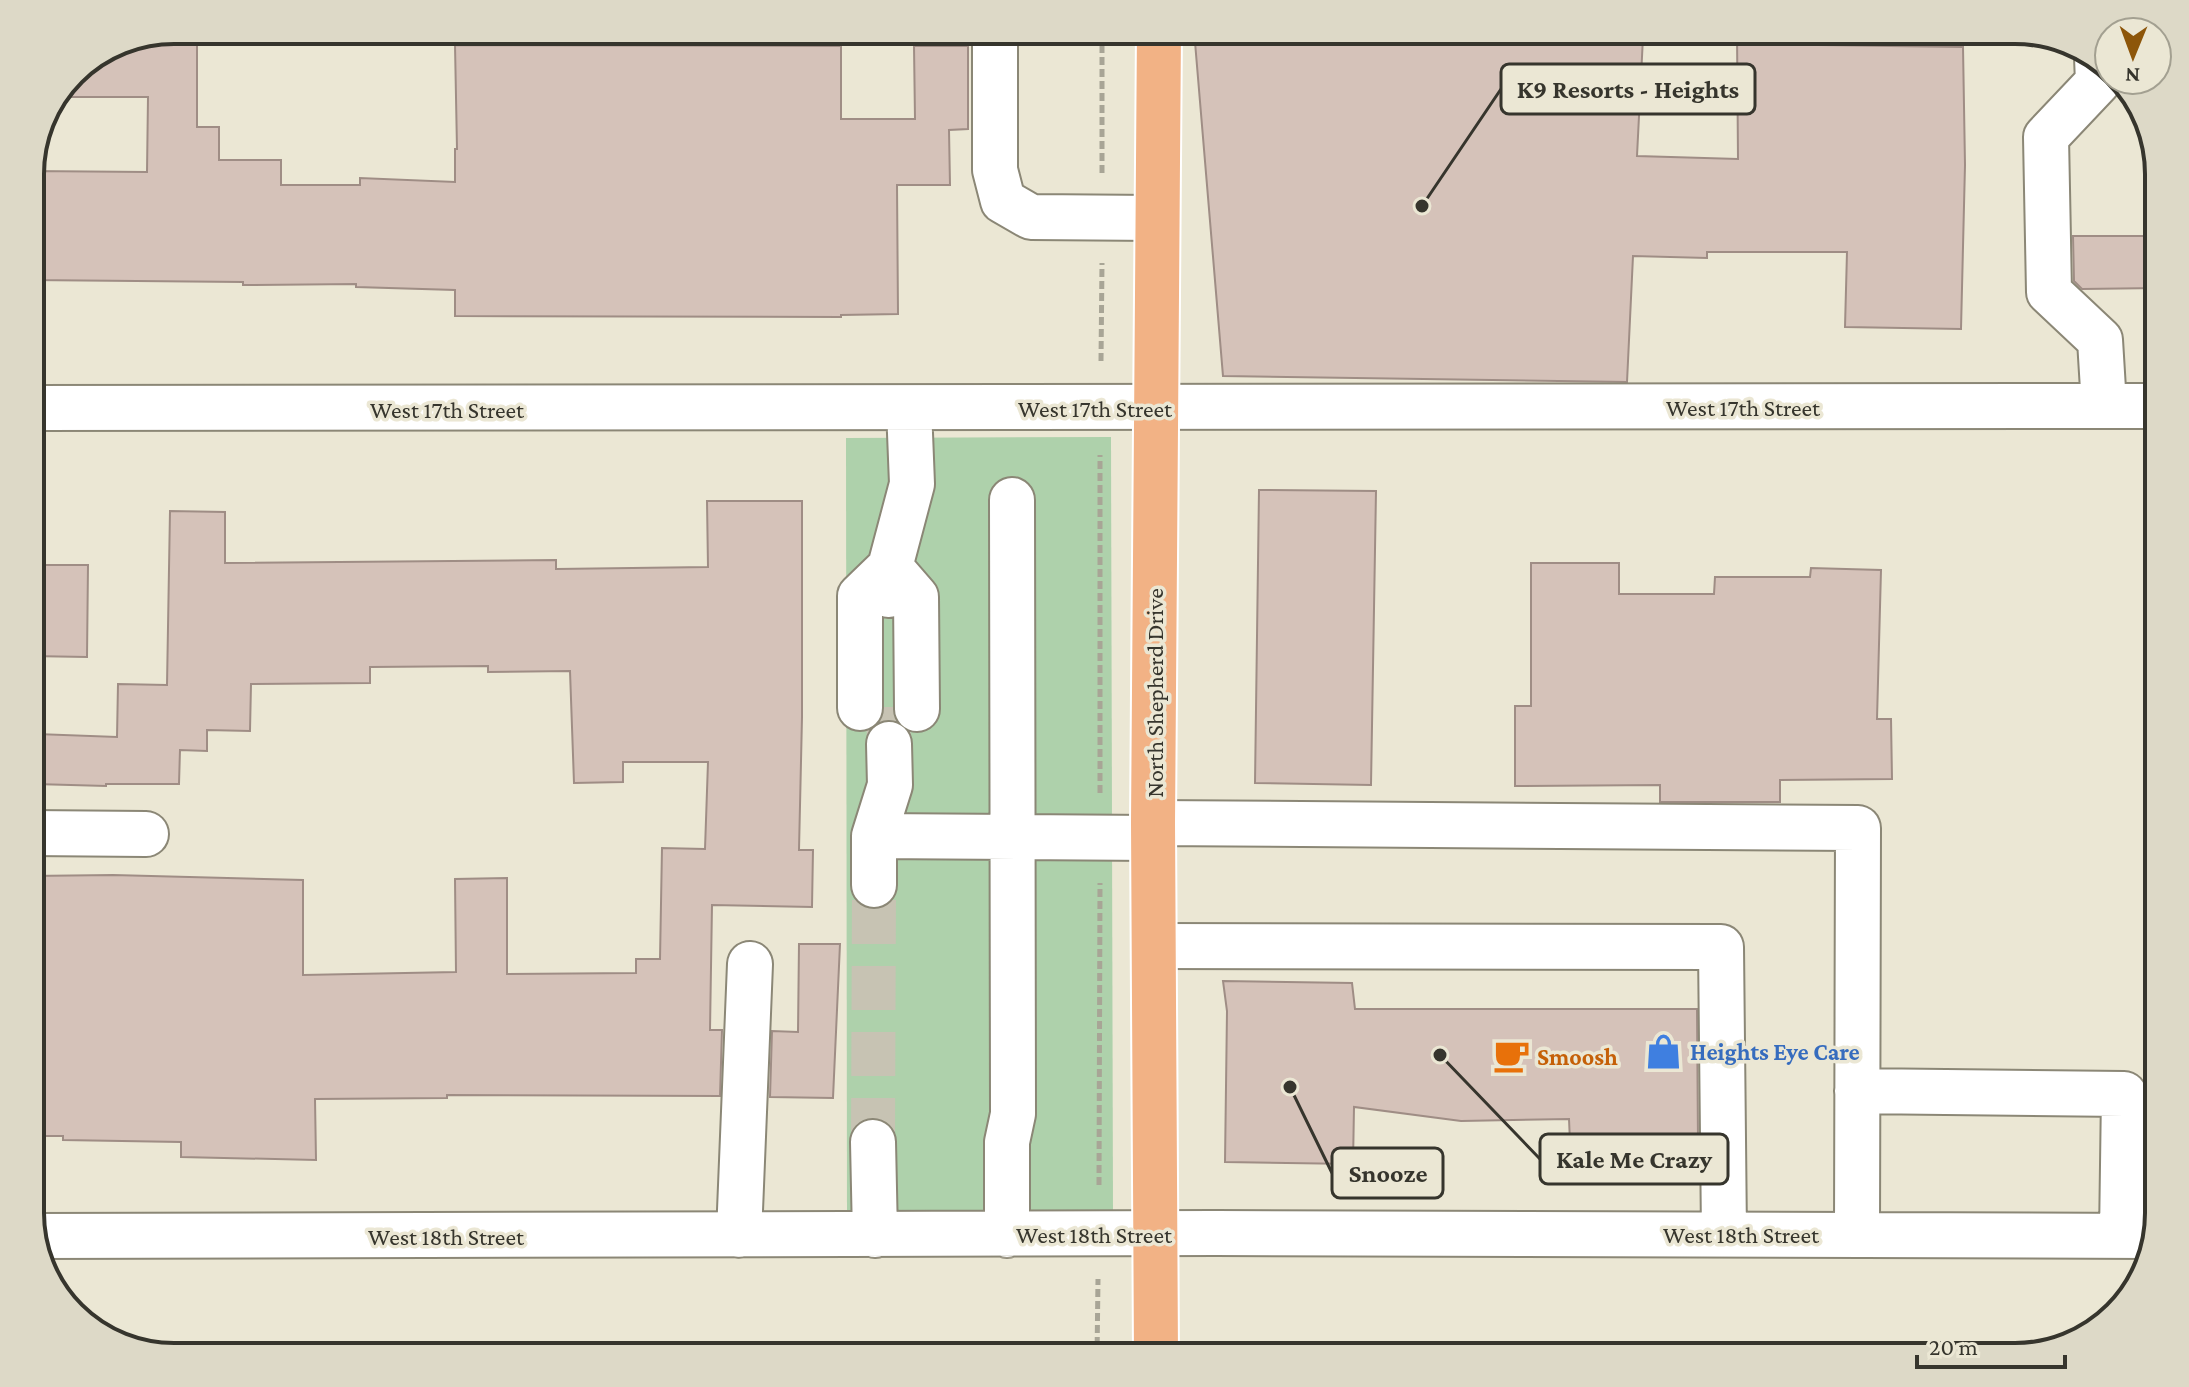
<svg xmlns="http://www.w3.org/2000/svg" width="2189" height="1387" viewBox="0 0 2189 1387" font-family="'Crimson Pro',serif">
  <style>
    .green { fill: #aed1ab }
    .building { fill: #d5c2b9; stroke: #9f8d85; stroke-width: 2 }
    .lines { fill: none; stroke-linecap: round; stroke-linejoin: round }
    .minor-tunnel { stroke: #c7c3b3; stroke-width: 44; stroke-dasharray: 44 22; stroke-linecap: butt }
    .minor-casing { stroke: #8b8776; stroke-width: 48 }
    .major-casing { stroke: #fff; stroke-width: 48 }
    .path { stroke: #a8a596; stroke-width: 5; stroke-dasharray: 8 4; stroke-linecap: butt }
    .minor { stroke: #fff; stroke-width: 44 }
    .major { stroke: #f2b285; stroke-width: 44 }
    .labels { text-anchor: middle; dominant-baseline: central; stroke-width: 7; stroke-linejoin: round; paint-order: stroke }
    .street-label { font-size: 24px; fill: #36352d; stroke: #ebe7d4 }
    .shop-label { font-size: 24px; font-weight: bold; fill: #366cbe; stroke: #ebe7d4; text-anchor: start }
    .food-label { font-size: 24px; font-weight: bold; fill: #c56008; stroke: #ebe7d4; text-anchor: start }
    .rim { fill: none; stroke: #36352d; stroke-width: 4 }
    .leader { fill: none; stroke: #36352d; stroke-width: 3 }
    .callout-dot { fill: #36352d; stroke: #ebe7d4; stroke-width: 3 }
    .callout { fill: #ebe7d4; stroke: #36352d; stroke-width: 3 }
    .callout-label { font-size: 26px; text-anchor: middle; font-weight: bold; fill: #36352d }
  </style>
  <rect width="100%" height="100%" fill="#ebe7d4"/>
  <path class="green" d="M 1111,437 L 1113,1217 L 847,1217 L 846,438 Z"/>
  <path class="building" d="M 174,30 L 197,30 L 197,127 L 219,127 L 219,160 L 281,160 L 281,185 L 360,185 L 360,178 L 455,182 L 455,149 L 457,149 L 455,45 L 841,46 L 841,119 L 915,119 L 914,46 L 968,46 L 968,129 L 949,130 L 950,185 L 897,185 L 898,314 L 841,315 L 841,317 L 455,316 L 455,290 L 356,287 L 356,284 L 243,285 L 243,282 L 30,280 L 30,171 L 147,172 L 148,97 L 61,97 L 72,72 L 118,41 Z
    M 1194,30 L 1436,30 L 1643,37 L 1637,156 L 1738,159 L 1737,33 L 1819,32 L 1819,45 L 1963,47 L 1965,165 L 1961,329 L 1845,327 L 1847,252 L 1707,252 L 1707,258 L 1633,256 L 1627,382 L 1223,376 Z
    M 2073,236 L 2159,236 L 2159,288 L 2082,289 L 2074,281 Z
    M 1259,490 L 1376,491 L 1371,785 L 1255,783 Z
    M 707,501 L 802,501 L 802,717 L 799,850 L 813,850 L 812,907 L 712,905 L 710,1030 L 722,1030 L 720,1096 L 447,1095 L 447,1098 L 315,1099 L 316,1160 L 181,1157 L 181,1142 L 63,1140 L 63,1136 L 30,1136 L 30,876 L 113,875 L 303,880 L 303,975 L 456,972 L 455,879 L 507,878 L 507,974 L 636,973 L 636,959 L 660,959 L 662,848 L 705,849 L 708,762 L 623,762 L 623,782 L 574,783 L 570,671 L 488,672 L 488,666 L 370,667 L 370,683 L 251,684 L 250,731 L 207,730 L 207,751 L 180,750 L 179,784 L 106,784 L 106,786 L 35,784 L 37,734 L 117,737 L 118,684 L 167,685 L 170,511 L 225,512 L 225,563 L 556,560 L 556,569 L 708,567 Z
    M 1531,563 L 1619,563 L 1619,594 L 1714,594 L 1715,577 L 1810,577 L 1811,568 L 1881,570 L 1877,719 L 1891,719 L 1892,779 L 1780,780 L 1780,802 L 1660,802 L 1660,785 L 1515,786 L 1515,706 L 1531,706 Z
    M 30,565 L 88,565 L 87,657 L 30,656 Z
    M 799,944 L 840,944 L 833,1098 L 770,1097 L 772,1031 L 798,1032 Z
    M 1223,981 L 1352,983 L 1355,1009 L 1697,1009 L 1698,1142 L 1570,1142 L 1569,1119 L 1461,1121 L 1354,1107 L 1353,1164 L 1225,1162 L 1227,1011 Z"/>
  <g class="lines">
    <path class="minor-tunnel" d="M 888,707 L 889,744
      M 873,1142 L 874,885"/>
    <defs>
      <path id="minor" d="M 995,30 L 995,170 L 1003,201 L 1031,217 L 1156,218
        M 2097,57 L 2098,82 L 2046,137 L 2049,292 L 2100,340 L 2104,406
        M 30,408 L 2159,406
        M 889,595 L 890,567 L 912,484 L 909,408
        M 860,708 L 860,596 L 890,567 L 916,597 L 917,709
        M 1153,823 L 1858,828 L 1857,1233
        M 30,833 L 146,834
        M 874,836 L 1153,838
        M 874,885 L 874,836 L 890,785 L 889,744
        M 1154,946 L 1721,947 L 1724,1234
        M 1857,1091 L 2124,1094 L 2122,1236
        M 873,1142 L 875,1235
        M 739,1235 L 750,964
        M 1007,1235 L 1007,1142 L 1013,1114 L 1012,500
        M 35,1236 L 1216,1233 L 2152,1236"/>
      <path id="major" d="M 1156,1357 L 1153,823 L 1159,30"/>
    </defs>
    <use href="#minor" class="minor-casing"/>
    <use href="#major" class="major-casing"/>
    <path class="path" d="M 1102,173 L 1102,30
      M 1101,361 L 1102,263
      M 1100,793 L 1100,455
      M 1099,1185 L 1100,883
      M 1097,1357 L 1098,1279"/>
    <use href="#minor" class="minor"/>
    <use href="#major" class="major"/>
  </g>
  <defs>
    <symbol id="shop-bare" viewBox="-9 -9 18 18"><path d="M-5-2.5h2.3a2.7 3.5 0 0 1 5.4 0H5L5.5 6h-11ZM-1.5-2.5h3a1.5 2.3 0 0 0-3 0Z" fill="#3f7fe0" stroke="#ebe7d4" stroke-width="2.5" paint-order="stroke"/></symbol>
    <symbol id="cafe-bare" viewBox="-9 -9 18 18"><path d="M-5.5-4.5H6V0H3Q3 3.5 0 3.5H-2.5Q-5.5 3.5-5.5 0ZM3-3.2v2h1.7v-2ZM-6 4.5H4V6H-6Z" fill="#e8710a" stroke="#ebe7d4" stroke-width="2.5" paint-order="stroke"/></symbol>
  </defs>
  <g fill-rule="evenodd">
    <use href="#shop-bare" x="1638" y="1026" width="51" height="51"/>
    <use href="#cafe-bare" x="1486" y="1030" width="51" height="51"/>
  </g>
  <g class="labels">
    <g class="street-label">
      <text x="1743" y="407">West 17th Street</text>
      <text x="1095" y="408">West 17th Street</text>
      <text x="447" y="409">West 17th Street</text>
      <text transform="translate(1154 693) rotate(-90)">North Shepherd Drive</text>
      <text x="1094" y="1234">West 18th Street</text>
      <text x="1741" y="1234">West 18th Street</text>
      <text x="446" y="1236">West 18th Street</text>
    </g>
    <g class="shop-label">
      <text x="1690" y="1051">Heights Eye Care</text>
    </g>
    <g class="food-label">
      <text x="1537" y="1056">Smoosh</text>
    </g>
  </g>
  <path d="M0 0H2189V1387H0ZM174 44H2015A130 130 0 0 1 2145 174V1213A130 130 0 0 1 2015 1343H174A130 130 0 0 1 44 1213V174A130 130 0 0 1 174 44Z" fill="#ddd9c7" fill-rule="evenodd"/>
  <path class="rim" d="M174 44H2015A130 130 0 0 1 2145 174V1213A130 130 0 0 1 2015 1343H174A130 130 0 0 1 44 1213V174A130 130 0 0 1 174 44Z"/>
  <path class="leader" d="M1422 206L1501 89M1440 1055L1540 1159M1290 1087L1332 1173"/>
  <g class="callout-dot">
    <circle cx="1422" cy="206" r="8"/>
    <circle cx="1440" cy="1055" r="8"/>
    <circle cx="1290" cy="1087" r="8"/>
  </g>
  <g class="callout">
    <rect x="1501" y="64" width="254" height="50" rx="8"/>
    <rect x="1540" y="1134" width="188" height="50" rx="8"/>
    <rect x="1332" y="1148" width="111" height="50" rx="8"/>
  </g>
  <g class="callout-label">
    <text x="1628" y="98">K9 Resorts - Heights</text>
    <text x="1634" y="1168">Kale Me Crazy</text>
    <text x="1388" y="1182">Snooze</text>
  </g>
  <g transform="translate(2133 56) rotate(181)"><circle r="38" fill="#ebe7d4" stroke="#a3a091" stroke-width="2"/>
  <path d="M0-6L14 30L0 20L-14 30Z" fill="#8d560a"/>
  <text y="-12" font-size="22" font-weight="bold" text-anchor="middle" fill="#36352d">N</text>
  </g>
  <path d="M1917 1355v12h148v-12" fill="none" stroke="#36352d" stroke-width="4"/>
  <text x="1929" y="1355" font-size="24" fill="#36352d" stroke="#ebe7d4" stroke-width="6" paint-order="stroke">20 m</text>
</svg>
